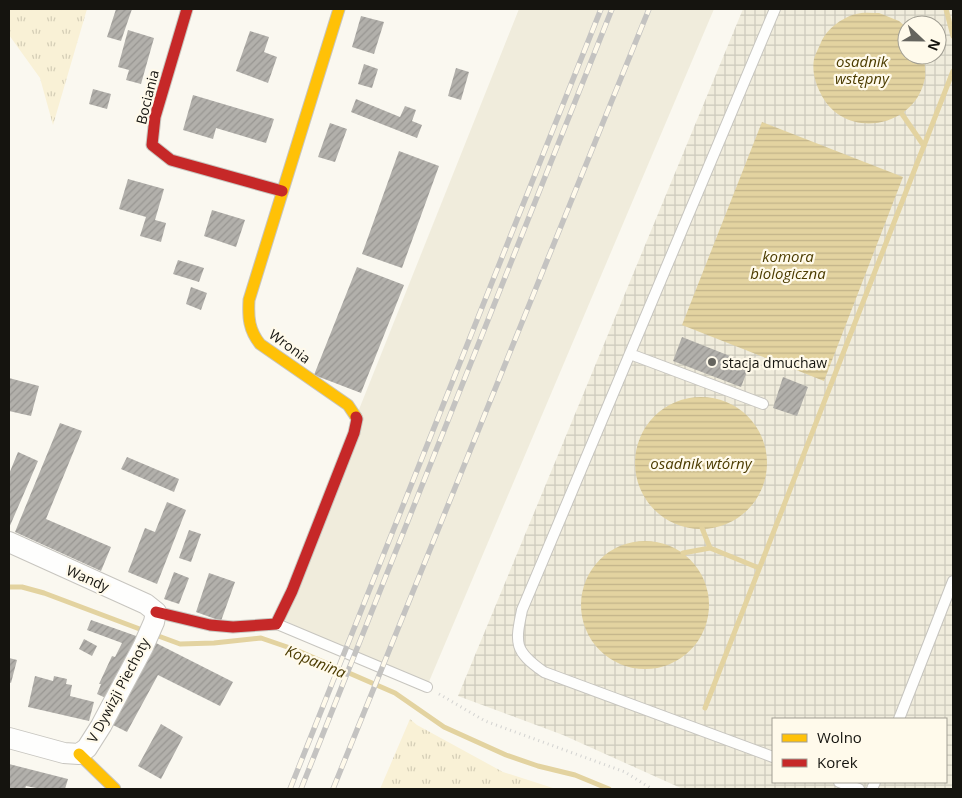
<svg xmlns="http://www.w3.org/2000/svg" width="962" height="798" viewBox="0 0 962 798" font-family="'Open Sans',sans-serif">
  <style>
    .built { fill: #f0ecdc }
    .industrial { fill: url(#industrial-grid); fill-rule: evenodd }
    .grass { fill: url(#grass-tufts) }
    .water { fill: url(#water-rules) }
    .lines { fill: none; stroke-linecap: round; stroke-linejoin: round }
    .stream { stroke: #e3d3a0; stroke-width: 5 }
    .building { fill: url(#building-hatch) }
    .lane-casing { stroke: #c7c5bf; stroke-width: 12 }
    .street-casing { stroke: #c7c5bf; stroke-width: 22 }
    .slow-casing { stroke: #c7c5bf; stroke-width: 13 }
    .jam-casing { stroke: #c7c5bf; stroke-width: 13 }
    .path { stroke: #d3d3d1; stroke-width: 3; stroke-dasharray: 1 4; stroke-linecap: butt }
    .lane { stroke: #fefefd; stroke-width: 10 }
    .street { stroke: #fefefd; stroke-width: 20 }
    .slow { stroke: #ffc107; stroke-width: 11 }
    .jam { stroke: #c62828; stroke-width: 11 }
    .rail-casing { stroke: #c4c3c1; stroke-width: 5.5 }
    .rail { stroke: #fffaeb; stroke-width: 4; stroke-dasharray: 11; stroke-linecap: butt }
    .poi-dot { fill: #65645e; stroke: #fffaeb; stroke-width: 2 }
    .labels { text-anchor: middle; dominant-baseline: central; stroke-width: 4.5; stroke-linejoin: round; paint-order: stroke }
    .street-label { font-size: 14px; fill: #15140f; stroke: #fffaeb }
    .poi-label { font-size: 14px; fill: #15140f; stroke: #fffaeb; text-anchor: start }
    .water-label { font-size: 15px; font-style: italic; fill: #4c3c01; stroke: #fffaeb }
  </style>
  <defs>
    <pattern id="industrial-grid" width="8" height="8" patternUnits="userSpaceOnUse" patternTransform="scale(1.25)"><rect width="8" height="8" fill="#f0ecdc"/><path d="M0 4h8M4 0v8" fill="none" stroke="#cdcabc"/></pattern>
    <pattern id="grass-tufts" width="24" height="20" patternUnits="userSpaceOnUse" patternTransform="scale(1.25)"><rect width="24" height="20" fill="#f9f1d6"/><path d="M3 7l-1-3M5 7V3M7 7l1-3M15 17l-1-3M17 17v-4M19 17l1-3" fill="none" stroke="#d5ceb6"/></pattern>
    <pattern id="water-rules" width="6" height="5" patternUnits="userSpaceOnUse" patternTransform="scale(1.25)"><rect width="6" height="5" fill="#e3d3a0"/><path d="M0 2.5h6" fill="none" stroke="#c2b489"/></pattern>
    <pattern id="building-hatch" width="6" height="6" patternUnits="userSpaceOnUse" patternTransform="scale(1.25)"><rect width="6" height="6" fill="#b2b0ab"/><path d="M-1 1l2-2M0 6l6-6M5 7l2-2" fill="none" stroke="#989692"/></pattern>
  </defs>
  <rect width="100%" height="100%" fill="#faf8f0"/>
  <path class="built" d="M 519,9 L 714,9 L 425,691 L 282,619 L 358,412 Z"/>
  <path class="industrial" d="M 743,9 L 953,9 L 953,789 L 683,789 L 563,735 L 458,696 ZM 907,25 L 937,25 L 937,55 L 907,55 ZM 773,719 L 946,719 L 946,782 L 773,782 Z"/>
  <path class="grass" d="M 9,9 L 87,9 L 53,125 L 40,78 L 9,35 Z
    M 410,719 L 417,725 L 503,772 L 556,789 L 380,789 Z"/>
  <path class="water" d="M 879,13 L 899,21 L 907,28 L 907,55 L 924,55 C 924,62 926,71 925,78 C 915,130 842,141 820,92 C 815,82 812,71 814,59 C 815,55 818,49 820,45 C 825,30 841,18 856,14 C 863,12 872,13 879,13 Z
    M 762,122 L 903,177 L 824,381 L 682,325 Z
    M635 463a66 66 0 1 1 132 0a66 66 0 1 1-132 0Z
    M581 605a64 64 0 1 1 128 0a64 64 0 1 1-128 0Z"/>
  <g class="lines">
    <path class="stream" d="M 946,9 L 953,36
      M 902,114 L 924,146
      M 702,528 L 710,548 L 759,568
      M 683,553 L 710,548
      M 9,587 L 22,587 L 44,593 L 145,631
      M 153,634 L 180,644 L 214,643 L 261,638 L 296,650 L 395,693 L 444,727 L 506,755 L 538,766 L 575,775 L 609,789
      M 705,708 L 953,71"/>
  </g>
  <path class="building" d="M 116,9 L 132,9 L 121,41 L 107,37 Z
    M 361,16 L 384,22 L 374,54 L 352,47 Z
    M 128,30 L 154,38 L 141,84 L 126,80 L 129,70 L 118,67 Z
    M 250,31 L 269,37 L 264,52 L 277,57 L 268,83 L 236,71 Z
    M 364,64 L 378,69 L 372,88 L 358,84 Z
    M 456,68 L 469,72 L 461,100 L 448,96 Z
    M 93,89 L 111,94 L 107,109 L 89,104 Z
    M 193,95 L 274,119 L 266,143 L 216,128 L 213,139 L 183,130 Z
    M 356,99 L 400,117 L 405,106 L 416,110 L 412,121 L 422,125 L 417,138 L 351,112 Z
    M 330,123 L 347,129 L 335,162 L 318,157 Z
    M 399,151 L 439,166 L 402,268 L 362,254 Z
    M 128,179 L 164,189 L 155,220 L 166,223 L 161,242 L 140,236 L 146,217 L 119,209 Z
    M 212,210 L 245,220 L 236,247 L 204,236 Z
    M 178,260 L 204,268 L 199,282 L 173,274 Z
    M 357,267 L 404,285 L 361,393 L 314,375 Z
    M 191,287 L 207,293 L 201,310 L 186,304 Z
    M 682,337 L 750,364 L 741,387 L 673,361 Z
    M 783,377 L 808,387 L 797,416 L 773,408 Z
    M 9,378 L 39,386 L 31,416 L 9,411 Z
    M 60,423 L 82,431 L 46,519 L 111,547 L 101,571 L 15,532 Z
    M 18,452 L 38,461 L 9,528 L 9,474 Z
    M 127,457 L 179,479 L 174,492 L 121,469 Z
    M 167,502 L 186,510 L 157,584 L 128,572 L 145,528 L 155,532 Z
    M 189,530 L 201,534 L 191,562 L 179,558 Z
    M 174,572 L 189,578 L 179,604 L 164,599 Z
    M 209,573 L 235,582 L 221,621 L 196,612 Z
    M 91,620 L 139,637 L 108,699 L 97,694 L 101,684 L 99,684 L 112,656 L 115,657 L 122,643 L 87,630 Z
    M 84,639 L 97,646 L 92,656 L 79,649 Z
    M 156,643 L 233,682 L 220,706 L 158,675 L 127,732 L 113,725 Z
    M 9,658 L 17,660 L 11,683 L 9,682 Z
    M 35,676 L 53,681 L 54,676 L 67,679 L 66,684 L 72,685 L 70,696 L 94,702 L 89,721 L 28,707 Z
    M 161,724 L 183,737 L 161,779 L 138,766 Z
    M 9,764 L 68,779 L 65,789 L 41,789 L 26,786 L 25,789 L 9,789 Z"/>
  <g class="lines">
    <defs>
      <path id="lane" d="M 630,354 L 763,404
        M 277,624 L 427,687
        M 899,719 L 953,581
        M 773,757 L 544,672 C 514,651 515,644 522,610 L 775,9
        M 839,782 L 859,789
        M 872,789 L 875,782"/>
      <path id="street" d="M 9,542 L 146,604 L 156,612 L 154,622 L 143,647 L 101,726 L 87,748 L 79,754 L 64,753 L 9,738"/>
      <path id="slow" d="M 339,9 L 249,300 C 248,318 249,330 260,344 L 348,405 L 356,417
        M 79,754 L 115,789"/>
      <path id="jam" d="M 187,9 L 155,117 L 152,145 L 171,160 L 282,191
        M 156,612 L 210,625 L 233,627 L 276,624 L 292,591 L 354,433 L 357,419 L 356,417"/>
    </defs>
    <use href="#lane" class="lane-casing"/>
    <use href="#street" class="street-casing"/>
    <use href="#slow" class="slow-casing"/>
    <use href="#jam" class="jam-casing"/>
    <path class="path" d="M 439,694 L 485,721 L 625,772 L 652,789"/>
    <use href="#lane" class="lane"/>
    <use href="#street" class="street"/>
    <use href="#slow" class="slow"/>
    <use href="#jam" class="jam"/>
    <defs>
      <path id="rail" d="M 290,789 L 601,9
        M 301,789 L 612,9
        M 333,789 L 649,9"/>
    </defs>
    <use href="#rail" class="rail-casing"/>
    <use href="#rail" class="rail"/>
  </g>
  <circle class="poi-dot" cx="712" cy="362" r="5"/>
  <g class="labels">
    <g class="street-label">
      <text transform="translate(147 97) rotate(-76)">Bociania</text>
      <text transform="translate(290 346) rotate(36)">Wronia</text>
      <text transform="translate(88 578) rotate(24)">Wandy</text>
      <text transform="translate(118 690) rotate(-62)">V Dywizji Piechoty</text>
    </g>
    <g class="poi-label">
      <text x="722" y="362">stacja dmuchaw</text>
    </g>
    <g class="water-label">
      <text x="862" y="61">osadnik<tspan x="862" dy="17">wstępny</tspan></text>
      <text x="788" y="256">komora<tspan x="788" dy="17">biologiczna</tspan></text>
      <text x="701" y="463">osadnik wtórny</text>
      <text transform="translate(316 661) rotate(22)">Kopanina</text>
    </g>
  </g>
  <rect width="962" height="798" fill="none" stroke="#15140f" stroke-width="20"/>
  <rect x="772" y="718" width="175" height="65" fill="#fffaeb" stroke="#a19e93"/>
  <rect x="782" y="734" width="25" height="8" fill="#ffc107" stroke="#a19e93"/>
  <text x="817" y="743" font-size="15" fill="#15140f">Wolno</text>
  <rect x="782" y="759" width="25" height="8" fill="#c62828" stroke="#a19e93"/>
  <text x="817" y="768" font-size="15" fill="#15140f">Korek</text>
  <g transform="translate(922 40) rotate(112)"><circle r="24" fill="#fffaeb" stroke="#a19e93"/>
  <path d="M0-4L9 19L0 12L-9 19Z" fill="#65645e"/>
  <text y="-8" font-size="14" font-weight="bold" text-anchor="middle" fill="#15140f">N</text>
  </g>
</svg>
